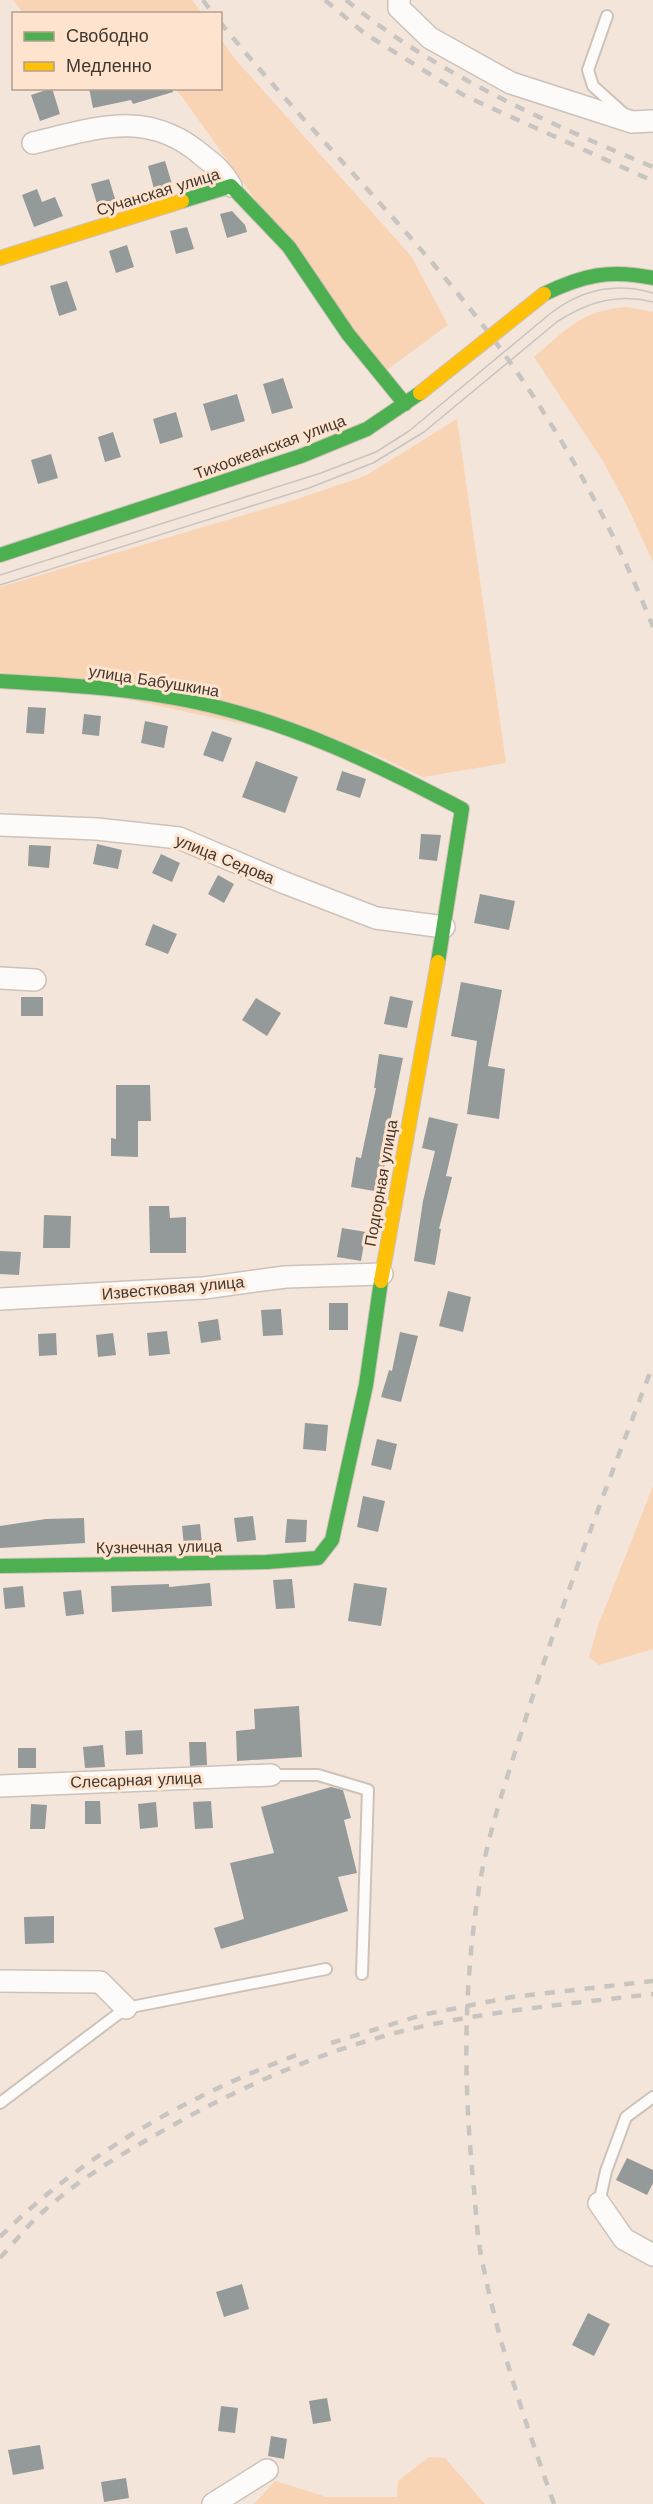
<svg xmlns="http://www.w3.org/2000/svg" width="653" height="2504" viewBox="0 0 653 2504" font-family="'Work Sans',sans-serif">
  <style>
    .green { fill: #f8d3b4 }
    .building { fill: #939a99 }
    .lines { fill: none; stroke-linecap: round; stroke-linejoin: round }
    .lane-casing { stroke: #cdc2b9; stroke-width: 14 }
    .street-casing { stroke: #cdc2b9; stroke-width: 24 }
    .fast-casing { stroke: #cdc2b9; stroke-width: 16 }
    .slow-casing { stroke: #cdc2b9; stroke-width: 16 }
    .lane { stroke: #fdfbf9; stroke-width: 10 }
    .street { stroke: #fdfbf9; stroke-width: 21 }
    .fast { stroke: #4caf50; stroke-width: 14 }
    .slow { stroke: #ffc107; stroke-width: 14 }
    .tram { stroke: #c8c4c0; stroke-width: 1.5 }
    .rail { stroke: #c8c4c0; stroke-width: 4.5; stroke-dasharray: 10 10; stroke-linecap: butt }
    .slow-bridge-casing { stroke: #cdc2b9; stroke-width: 16; stroke-linecap: butt }
    .slow-bridge { stroke: #ffc107; stroke-width: 14 }
    .labels { text-anchor: middle; dominant-baseline: central; stroke-width: 6; stroke-linejoin: round; paint-order: stroke }
    .street-label { font-size: 16px; fill: #41372f; stroke: #fee4cf }
  </style>
  <rect width="100%" height="100%" fill="#f4e5da"/>
  <path class="green" d="M 13,0 L 192,0 L 202,13 L 23,13 Z
    M 221,39 L 235,59 L 411,256 L 448,325 L 380,375 L 183,98 L 175,89 L 220,88 Z
    M 627,307 L 653,312 L 653,562 L 628,508 L 603,461 L 534,357 C 566,330 582,310 627,307 Z
    M 457,419 L 506,763 L 423,777 L 365,750 L 0,672 L 0,587 L 288,502 L 365,476 Z
    M 653,1486 L 653,1649 L 599,1665 L 589,1657 L 598,1626 Z
    M 429,2457 L 445,2458 L 485,2504 L 254,2504 L 275,2481 L 327,2497 L 397,2497 L 398,2481 Z"/>
  <path class="building" d="M 52,88 L 60,114 L 40,121 L 31,95 Z
    M 89,88 L 172,88 L 173,92 L 133,104 L 131,100 L 93,108 Z
    M 165,161 L 172,184 L 154,189 L 148,166 Z
    M 109,179 L 116,202 L 98,207 L 91,184 Z
    M 37,189 L 42,202 L 55,197 L 63,216 L 34,227 L 22,195 Z
    M 232,211 L 245,225 L 247,232 L 227,238 L 220,214 Z
    M 187,227 L 194,249 L 176,254 L 170,231 Z
    M 127,245 L 134,267 L 116,273 L 109,251 Z
    M 67,281 L 77,310 L 59,316 L 50,286 Z
    M 283,378 L 293,408 L 272,414 L 263,384 Z
    M 237,394 L 245,421 L 211,431 L 203,404 Z
    M 176,412 L 183,437 L 160,444 L 153,419 Z
    M 113,432 L 121,457 L 105,462 L 98,437 Z
    M 51,454 L 58,478 L 38,484 L 31,460 Z
    M 28,707 L 46,708 L 44,734 L 26,733 Z
    M 84,714 L 101,716 L 99,736 L 82,734 Z
    M 145,721 L 168,726 L 164,748 L 141,743 Z
    M 212,731 L 232,738 L 223,762 L 203,755 Z
    M 256,761 L 298,777 L 285,813 L 242,797 Z
    M 342,771 L 366,779 L 360,798 L 336,790 Z
    M 421,834 L 441,835 L 437,861 L 419,859 Z
    M 97,844 L 122,850 L 118,869 L 93,864 Z
    M 29,845 L 51,846 L 49,868 L 28,866 Z
    M 161,854 L 180,863 L 172,882 L 152,873 Z
    M 218,875 L 234,884 L 224,903 L 208,894 Z
    M 480,894 L 515,901 L 509,930 L 474,923 Z
    M 153,924 L 177,934 L 168,954 L 145,945 Z
    M 461,982 L 502,990 L 488,1066 L 505,1069 L 499,1119 L 467,1114 L 477,1041 L 451,1036 Z
    M 390,996 L 413,1001 L 407,1028 L 384,1024 Z
    M 21,997 L 43,997 L 43,1016 L 21,1016 Z
    M 256,998 L 281,1013 L 267,1036 L 242,1020 Z
    M 379,1054 L 403,1058 L 382,1161 L 385,1162 L 380,1192 L 351,1187 L 356,1157 L 361,1158 L 376,1088 L 374,1088 Z
    M 116,1085 L 150,1085 L 151,1121 L 138,1121 L 138,1157 L 111,1156 L 111,1138 L 116,1139 Z
    M 429,1117 L 458,1124 L 446,1176 L 452,1177 L 439,1229 L 441,1229 L 435,1265 L 414,1261 L 423,1201 L 435,1151 L 422,1148 Z
    M 149,1206 L 169,1206 L 170,1218 L 186,1217 L 186,1253 L 150,1253 Z
    M 44,1215 L 71,1216 L 70,1248 L 43,1248 Z
    M 342,1228 L 366,1232 L 361,1261 L 337,1257 Z
    M 0,1251 L 21,1252 L 19,1275 L 0,1274 Z
    M 448,1291 L 471,1297 L 463,1332 L 439,1326 Z
    M 329,1303 L 348,1303 L 348,1330 L 329,1330 Z
    M 281,1309 L 283,1335 L 263,1336 L 261,1310 Z
    M 218,1319 L 221,1340 L 201,1343 L 198,1322 Z
    M 167,1331 L 170,1354 L 149,1356 L 147,1333 Z
    M 400,1332 L 418,1336 L 401,1402 L 381,1397 L 389,1370 L 392,1371 Z
    M 56,1333 L 57,1355 L 39,1356 L 38,1334 Z
    M 113,1333 L 116,1355 L 98,1357 L 96,1335 Z
    M 305,1423 L 328,1425 L 326,1451 L 303,1449 Z
    M 377,1439 L 397,1444 L 391,1470 L 371,1465 Z
    M 363,1496 L 385,1501 L 378,1532 L 357,1527 Z
    M 253,1516 L 256,1540 L 237,1542 L 234,1518 Z
    M 84,1518 L 85,1543 L 0,1548 L 0,1526 L 46,1519 Z
    M 287,1519 L 307,1520 L 306,1542 L 285,1543 Z
    M 200,1524 L 202,1544 L 184,1546 L 182,1526 Z
    M 292,1579 L 295,1608 L 276,1609 L 273,1580 Z
    M 210,1583 L 212,1606 L 112,1612 L 111,1586 L 169,1584 L 169,1587 Z
    M 354,1583 L 387,1588 L 381,1626 L 348,1621 Z
    M 23,1586 L 25,1607 L 5,1609 L 3,1588 Z
    M 81,1590 L 84,1614 L 66,1616 L 63,1592 Z
    M 299,1706 L 302,1757 L 237,1761 L 236,1731 L 255,1729 L 254,1709 Z
    M 142,1730 L 143,1754 L 126,1755 L 125,1731 Z
    M 189,1742 L 206,1742 L 207,1765 L 190,1766 Z
    M 103,1745 L 105,1767 L 85,1768 L 83,1747 Z
    M 18,1748 L 36,1748 L 36,1768 L 18,1768 Z
    M 331,1787 L 343,1790 L 351,1818 L 344,1820 L 357,1873 L 338,1877 L 348,1911 L 221,1949 L 214,1928 L 244,1919 L 230,1863 L 274,1853 L 261,1807 Z
    M 85,1801 L 100,1801 L 101,1824 L 85,1824 Z
    M 211,1801 L 213,1828 L 195,1829 L 193,1802 Z
    M 156,1802 L 158,1827 L 140,1829 L 138,1804 Z
    M 31,1804 L 47,1805 L 45,1829 L 30,1829 Z
    M 54,1916 L 54,1943 L 25,1944 L 24,1917 Z
    M 627,2158 L 653,2170 L 653,2183 L 647,2195 L 616,2180 Z
    M 242,2284 L 249,2309 L 224,2317 L 216,2292 Z
    M 588,2313 L 610,2324 L 594,2356 L 572,2345 Z
    M 327,2398 L 331,2421 L 313,2424 L 309,2401 Z
    M 221,2406 L 238,2408 L 235,2433 L 218,2431 Z
    M 271,2436 L 287,2439 L 284,2459 L 268,2456 Z
    M 40,2445 L 44,2469 L 13,2475 L 8,2450 Z
    M 126,2478 L 129,2498 L 104,2502 L 101,2482 Z"/>
  <g class="lines">
    <defs>
      <path id="lane" d="M 607,16 L 588,70 L 593,86 L 623,113
        M 271,1775 L 318,1775 L 368,1790 L 362,1974
        M 0,2103 L 126,2008 L 326,1969
        M 599,2203 L 606,2171 L 626,2117 L 653,2097"/>
      <path id="street" d="M 399,0 L 399,8 L 430,38 L 511,83 L 632,122 L 653,121
        M 33,143 C 97,128 148,108 203,156 C 215,165 224,173 231,186
        M 0,825 L 97,829 L 179,838 L 285,883 L 376,918 L 444,927
        M 0,978 L 35,980
        M 0,1299 L 204,1288 L 285,1277 L 382,1274
        M 0,1786 L 271,1775
        M 0,1981 L 100,1982 L 126,2008
        M 599,2203 L 624,2239 L 653,2255
        M 213,2504 L 267,2470"/>
      <path id="fast" d="M 182,201 L 231,186 L 289,247 L 348,334 L 405,404
        M 544,294 C 583,275 610,269 653,278
        M 0,555 L 301,456 L 367,429 L 420,393
        M 0,681 C 65,685 131,688 195,702 C 290,722 377,764 462,809 L 438,962
        M 0,1566 L 267,1562 L 318,1558 L 332,1540 L 366,1385 L 381,1281"/>
      <path id="slow" d="M 0,258 L 182,201
        M 381,1281 L 438,962"/>
    </defs>
    <use href="#lane" class="lane-casing"/>
    <use href="#street" class="street-casing"/>
    <use href="#fast" class="fast-casing"/>
    <use href="#slow" class="slow-casing"/>
    <use href="#lane" class="lane"/>
    <use href="#street" class="street"/>
    <use href="#fast" class="fast"/>
    <use href="#slow" class="slow"/>
    <path class="tram" d="M 0,575 L 321,473 L 376,452 L 409,431 L 551,313 C 581,290 616,282 653,293
      M 0,585 L 309,488 L 373,463 L 424,432 L 558,321 C 588,302 617,293 653,302"/>
    <path class="rail" d="M 203,0 L 213,14
      M 325,0 L 364,33 L 465,96 L 653,181
      M 346,0 C 436,74 546,122 653,167
      M 220,22 C 300,121 392,210 471,310 C 547,406 608,514 653,627
      M 331,2043 L 422,2015 L 512,1997 L 653,1981
      M 0,2237 C 84,2153 191,2094 302,2053
      M 0,2258 C 10,2247 20,2235 30,2224 C 65,2189 109,2161 152,2137 C 238,2087 326,2048 424,2026 C 499,2010 576,2003 653,1994
      M 554,2504 C 526,2424 498,2343 482,2260 C 477,2237 476,2212 474,2189 C 463,2084 463,1986 480,1882 C 489,1830 507,1778 523,1727 C 561,1605 607,1485 653,1365"/>
    <defs>
      <path id="slow-bridge" d="M 420,393 L 544,294"/>
    </defs>
    <use href="#slow-bridge" class="slow-bridge-casing"/>
    <use href="#slow-bridge" class="slow-bridge"/>
  </g>
  <g class="labels">
    <g class="street-label">
      <text transform="translate(158 192) rotate(-17)">Сучанская улица</text>
      <text transform="translate(270 447) rotate(-20)">Тихоокеанская улица</text>
      <text transform="translate(154 681) rotate(9)">улица Бабушкина</text>
      <text transform="translate(225 859) rotate(22)">улица Седова</text>
      <text transform="translate(381 1183) rotate(-80)">Подгорная улица</text>
      <text transform="translate(173 1288) rotate(-5)">Известковая улица</text>
      <text transform="translate(159 1547) rotate(-1)">Кузнечная улица</text>
      <text transform="translate(136 1780) rotate(-2)">Слесарная улица</text>
    </g>
  </g>
  <rect x="12" y="12" width="210" height="78" fill="#fee4cf" stroke="#b29f8f" stroke-width="1.5"/>
  <rect x="24" y="32" width="30" height="9" fill="#4caf50" stroke="#b29f8f" stroke-width="1.5"/>
  <text x="66" y="42" font-size="18" fill="#41372f">Свободно</text>
  <rect x="24" y="62" width="30" height="9" fill="#ffc107" stroke="#b29f8f" stroke-width="1.5"/>
  <text x="66" y="72" font-size="18" fill="#41372f">Медленно</text>
</svg>
